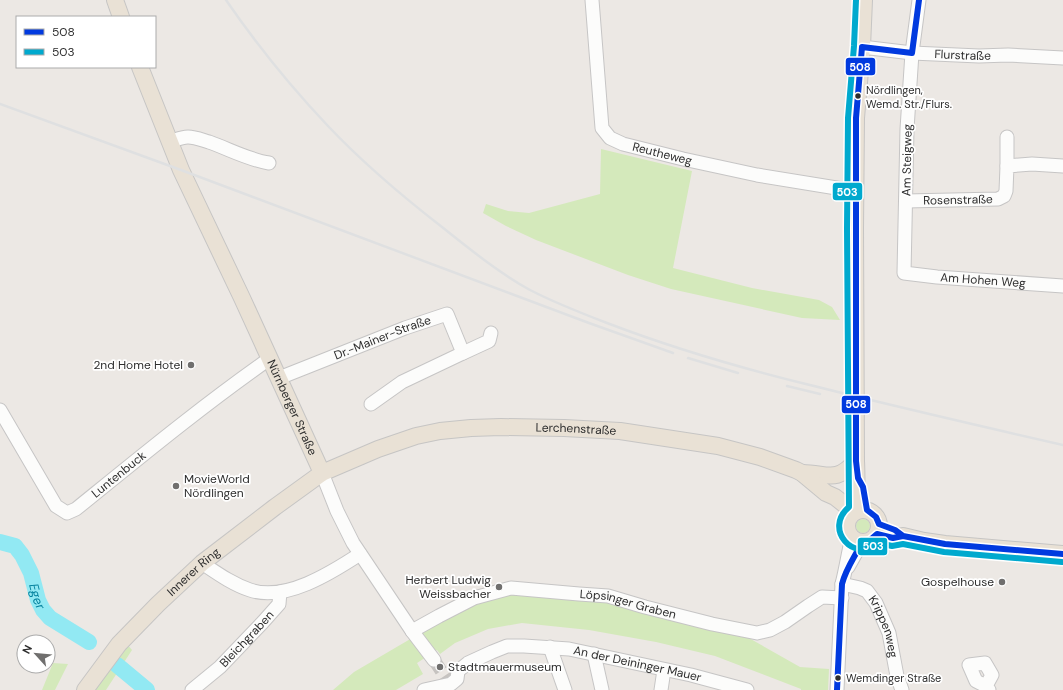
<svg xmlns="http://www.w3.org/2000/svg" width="1063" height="690" viewBox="0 0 1063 690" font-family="'DM Sans',sans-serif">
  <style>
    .green { fill: #d4e9bb }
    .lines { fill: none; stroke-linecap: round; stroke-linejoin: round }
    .river { stroke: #92e9f3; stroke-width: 16 }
    .minor-tunnel { stroke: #c6c3c0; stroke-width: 13; stroke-dasharray: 13 6; stroke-linecap: butt }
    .minor-casing { stroke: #c6c5c5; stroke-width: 15 }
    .major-casing { stroke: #c6c5c4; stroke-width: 18 }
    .minor { stroke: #fcfcfb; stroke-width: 13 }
    .major { stroke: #e9e1d5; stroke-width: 16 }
    .rail { stroke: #dfe0e1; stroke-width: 2.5 }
    .bus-1-casing { stroke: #fff; stroke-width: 9 }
    .bus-2-casing { stroke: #fff; stroke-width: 9 }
    .bus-1 { stroke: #013adf; stroke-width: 6 }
    .bus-2 { stroke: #00a9ce; stroke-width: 6 }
    .bus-dot { fill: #2e2e2e; stroke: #fff; stroke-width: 1.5 }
    .poi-dot { fill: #706f6e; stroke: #fff; stroke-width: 1.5 }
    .labels { text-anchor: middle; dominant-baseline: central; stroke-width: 3.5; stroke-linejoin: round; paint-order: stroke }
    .bus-label { font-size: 11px; fill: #2e2e2e; stroke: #fff; text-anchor: start }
    .street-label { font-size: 12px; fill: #2e2e2e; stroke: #fff }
    .poi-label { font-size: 12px; fill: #2e2e2e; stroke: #fff; text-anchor: end }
    .water-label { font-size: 13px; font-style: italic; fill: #04819d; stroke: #fff }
    .line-badge { stroke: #fff; stroke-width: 1.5 }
    .badge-label { font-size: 11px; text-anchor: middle; font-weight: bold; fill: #fff }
  </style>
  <rect width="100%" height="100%" fill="#ece8e4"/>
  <path class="green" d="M 601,149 L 692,171 L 673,268 L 752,288 L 819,300 L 832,307 L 840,320 L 802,318 L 671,289 L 628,275 L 536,240 L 506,226 L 483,213 L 486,204 L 508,211 L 529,213 L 600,194 Z
    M856 526a7 7 0 1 1 14 0a7 7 0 1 1-14 0Z
    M 514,594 L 616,602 L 740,633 L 800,667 L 829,669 L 828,690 L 801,690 L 801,689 L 715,656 L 656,642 L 589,630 L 522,623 L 488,629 L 455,643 L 440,654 L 437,650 L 417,663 L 423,674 L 396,690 L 333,690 L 354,672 L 453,614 L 476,603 Z
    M 126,643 L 132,650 L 106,690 L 92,690 Z
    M 53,663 L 68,664 L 55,690 L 42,690 Z"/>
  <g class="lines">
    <g class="river">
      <path id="s1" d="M 0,542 L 15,546 L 22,555 L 31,573 L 38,600 L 43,610 L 50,618 L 89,642"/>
      <path d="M 117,665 L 147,690"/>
    </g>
    <path class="minor-tunnel" d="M 434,660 L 448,681"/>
    <defs>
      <g id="minor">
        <path id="s2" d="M 592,0 L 602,128 L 610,138 L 623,144 L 683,159 L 757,175 L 855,191"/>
        <path id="s3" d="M 919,0 L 912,53 L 907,129 L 904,273 L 937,277 L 1063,286"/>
        <path id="s4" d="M 862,47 L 912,53 L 979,56 L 1008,55 L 1063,58"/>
        <path d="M 1007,137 L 1007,166"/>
        <path d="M 170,142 C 176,140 181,137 188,137 C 195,137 202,140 209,142 C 229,149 249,160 269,163"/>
        <path id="s5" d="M 906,201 L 998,199 L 1004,196 L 1006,191 L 1007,166 L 1032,164 L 1063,166"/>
        <path d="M 463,353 L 489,341 L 491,333"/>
        <path id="s6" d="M 279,378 L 405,328 L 447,314 L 463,353 L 402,382 L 371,404"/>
        <path id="s7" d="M 0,410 L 56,506 L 67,513 L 76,509 C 139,458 202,406 269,359"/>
        <path d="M 322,473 L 337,511 L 353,543 L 412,631 L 434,660"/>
        <path d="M 202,563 C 217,573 232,584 250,590 C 285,602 331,573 360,554"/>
        <path d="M 848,567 L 862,542"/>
        <path id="s8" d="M 842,584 L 860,588 L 867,591 L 876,603 L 889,633 L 897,676 L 902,690"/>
        <path id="s9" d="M 412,631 L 439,616 L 474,598 L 511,588 L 579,594 L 608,596 L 645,607 L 712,624 L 757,633 L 770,630 L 785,622 L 808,606 L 822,597 L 842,598"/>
        <path d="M 550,647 L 565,690"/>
        <path d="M 594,654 L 602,690"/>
        <path d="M 986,686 L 992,675 L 985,663 L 969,665 L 976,681 L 986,686 L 989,690"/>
        <path id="s10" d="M 192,690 L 220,667 L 263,622 L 279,604 L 280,592"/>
        <path id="s11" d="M 424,690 L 451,684 L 457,679 L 458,671 L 468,663 L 492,652 L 507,646 L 524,646 L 569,649 L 691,675 L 747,690"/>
        <path d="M 661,690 L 664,670"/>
        <path d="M 837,690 L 842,584 C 846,569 848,553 852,538"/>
      </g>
      <g id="major">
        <path d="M 115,0 L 121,17"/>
        <path id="s12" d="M 140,67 L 181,170 L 242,298 L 322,473"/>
        <path d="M 802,473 C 828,473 835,484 856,461"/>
        <circle cx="863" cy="526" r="16"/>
        <path d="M 857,511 C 856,494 857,478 856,461 L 855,228 L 856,118 L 862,47 L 864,0"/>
        <path d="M 877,534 L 893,538 L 903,536 L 924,541 L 945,544 L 1063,554"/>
        <path id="s13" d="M 85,690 L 119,644 L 158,604 L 202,563 L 275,507 L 322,473 L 378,449 L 416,436 L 440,431 L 471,428 L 501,427 L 564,428 L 620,431 L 718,446 L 760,457 L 796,470 L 802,473 L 826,493 L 835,497 L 854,512"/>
      </g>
    </defs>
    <use href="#minor" class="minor-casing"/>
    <use href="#major" class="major-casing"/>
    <use href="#minor" class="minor"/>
    <use href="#major" class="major"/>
    <path class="rail" d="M 226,0 C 257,45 291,87 328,126 C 363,163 402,196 442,227 C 471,250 499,273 530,290 C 555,303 581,313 607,323 C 675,349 744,369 814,386 C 897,407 980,426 1063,445
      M 0,104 L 181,170 L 589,323 L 673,353
      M 688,358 L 738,373
      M 787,386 L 820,394"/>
    <defs>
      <path id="bus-1" d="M 903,536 L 895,530 L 879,524 L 876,517 L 867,510 L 863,487 L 858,478 L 856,461 L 856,118 L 862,47 L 912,53 L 919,0
        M 837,690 L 842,584 C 846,568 855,557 862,542 L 870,540 L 877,534 L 893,538 L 903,536 L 945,544 L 1063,554"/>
      <path id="bus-2" d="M 856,0 L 854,46 L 848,118 L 847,228 L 849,507 C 823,529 854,564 879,543 L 892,546 L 903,544 L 944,552 L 1062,562"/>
    </defs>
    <use href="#bus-1" class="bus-1-casing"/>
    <use href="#bus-2" class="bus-2-casing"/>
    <use href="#bus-1" class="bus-1"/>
    <use href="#bus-2" class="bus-2"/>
  </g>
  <g class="bus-dot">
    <circle cx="858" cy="96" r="3.5"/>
    <circle cx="838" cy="678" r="3.5"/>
  </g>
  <g class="poi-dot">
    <circle cx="191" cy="365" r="4"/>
    <circle cx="176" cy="486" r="4"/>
    <circle cx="1002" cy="582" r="4"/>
    <circle cx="499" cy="587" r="4"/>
    <circle cx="440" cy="667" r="4"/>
  </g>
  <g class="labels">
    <g class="bus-label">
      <text x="866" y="90">Nördlingen,<tspan x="866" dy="14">Wemd. Str./Flurs.</tspan></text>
      <text x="846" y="678">Wemdinger Straße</text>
    </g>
    <g class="street-label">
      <text stroke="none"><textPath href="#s4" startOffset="101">Flurstraße</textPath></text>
      <text stroke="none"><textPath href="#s2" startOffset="196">Reutheweg</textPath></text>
      <text transform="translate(907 160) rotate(-89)">Am Steigweg</text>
      <text stroke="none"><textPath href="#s5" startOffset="52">Rosenstraße</textPath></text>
      <text stroke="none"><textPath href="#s3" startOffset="353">Am Hohen Weg</textPath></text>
      <text stroke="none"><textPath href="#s6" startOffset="111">Dr.-Mainer-Straße</textPath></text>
      <text stroke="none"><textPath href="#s12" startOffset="373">Nürnberger Straße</textPath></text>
      <text stroke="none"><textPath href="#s13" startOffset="585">Lerchenstraße</textPath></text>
      <text stroke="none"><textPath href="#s7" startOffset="189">Luntenbuck</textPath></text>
      <text stroke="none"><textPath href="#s13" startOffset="161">Innerer Ring</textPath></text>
      <text stroke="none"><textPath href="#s9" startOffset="227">Löpsinger Graben</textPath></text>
      <text stroke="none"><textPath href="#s8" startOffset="66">Krippenweg</textPath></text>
      <text stroke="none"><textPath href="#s10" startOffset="75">Bleichgraben</textPath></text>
      <text stroke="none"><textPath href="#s11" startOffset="231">An der Deininger Mauer</textPath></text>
    </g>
    <g class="poi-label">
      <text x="183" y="365">2nd Home Hotel</text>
      <text x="184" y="479" text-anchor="start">MovieWorld<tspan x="184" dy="14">Nördlingen</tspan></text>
      <text x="491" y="580">Herbert Ludwig<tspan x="491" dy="14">Weissbacher</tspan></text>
      <text x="994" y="582">Gospelhouse</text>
      <text x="448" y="667" text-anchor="start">Stadtmauermuseum</text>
    </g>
    <g class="water-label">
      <text stroke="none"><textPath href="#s1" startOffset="71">Eger</textPath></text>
    </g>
  </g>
  <g class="line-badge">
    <rect x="845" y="57" width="31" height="19" rx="4" fill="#013adf"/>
    <rect x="832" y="182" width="31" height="19" rx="4" fill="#00a9ce"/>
    <rect x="841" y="395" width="30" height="19" rx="4" fill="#013adf"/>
    <rect x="857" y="537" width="31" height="19" rx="4" fill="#00a9ce"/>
  </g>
  <g class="badge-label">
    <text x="860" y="71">508</text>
    <text x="847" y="196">503</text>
    <text x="856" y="408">508</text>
    <text x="873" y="550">503</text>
  </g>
  <rect x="16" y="16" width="140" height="52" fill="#ffffff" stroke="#ababab"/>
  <rect x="24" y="29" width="20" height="6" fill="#013adf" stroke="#ababab"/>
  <text x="52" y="36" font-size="12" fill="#2e2e2e">508</text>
  <rect x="24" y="49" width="20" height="6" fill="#00a9ce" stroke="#ababab"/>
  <text x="52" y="56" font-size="12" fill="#2e2e2e">503</text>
  <g transform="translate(36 654) rotate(297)"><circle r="19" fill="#ffffff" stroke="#ababab"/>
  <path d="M0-3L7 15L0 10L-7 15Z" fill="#706f6e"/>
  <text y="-6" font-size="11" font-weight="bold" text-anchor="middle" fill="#2e2e2e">N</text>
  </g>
</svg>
